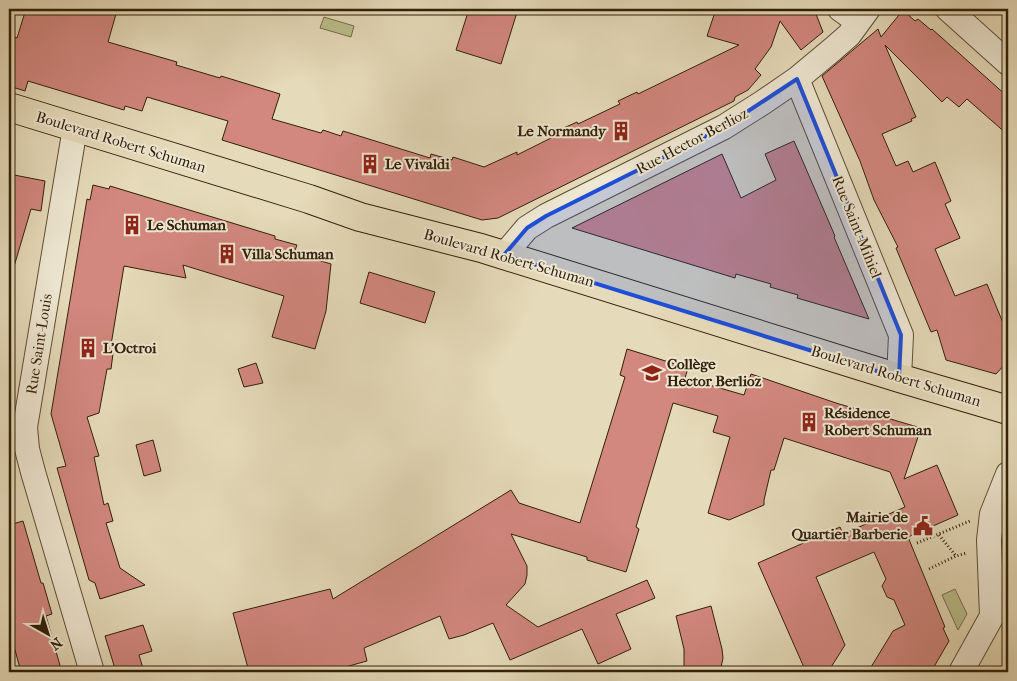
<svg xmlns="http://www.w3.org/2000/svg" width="1017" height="681" viewBox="0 0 1017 681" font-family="'IM FELL French Canon',serif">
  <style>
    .green { fill: #babe8b; stroke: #766f4a }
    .building { fill: #d2877f; stroke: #312009 }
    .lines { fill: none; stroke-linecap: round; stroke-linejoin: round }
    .minor-casing { stroke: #5e4e35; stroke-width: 26 }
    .primary-casing { stroke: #312009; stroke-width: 30 }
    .path { stroke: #312009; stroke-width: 3; stroke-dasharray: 1 2.5; stroke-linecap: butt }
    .minor { stroke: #eee7d2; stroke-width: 24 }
    .primary { stroke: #e5dab9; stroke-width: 28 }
    .marked { fill: #1d4ed8; fill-opacity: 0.2; stroke: #1d4ed8; stroke-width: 4; stroke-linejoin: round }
    .labels { text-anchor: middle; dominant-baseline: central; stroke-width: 4; stroke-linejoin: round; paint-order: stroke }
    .poi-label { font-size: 15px; font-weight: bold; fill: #312009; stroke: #eee7d2; text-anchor: start }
    .street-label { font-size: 15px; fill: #312009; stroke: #eee7d2 }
  </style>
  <rect width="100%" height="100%" fill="#e5dab9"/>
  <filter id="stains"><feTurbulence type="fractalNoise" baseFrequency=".004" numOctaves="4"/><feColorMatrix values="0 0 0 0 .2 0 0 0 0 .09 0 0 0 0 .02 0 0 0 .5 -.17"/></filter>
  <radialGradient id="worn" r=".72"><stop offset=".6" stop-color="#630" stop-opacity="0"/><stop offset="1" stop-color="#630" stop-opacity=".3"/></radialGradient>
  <path class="green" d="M 324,17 L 354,26 L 351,37 L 320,28 Z
    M 1008,501 L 1008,529 L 994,531 Z
    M 955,589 L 967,614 L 958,630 L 942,595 Z"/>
  <path class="building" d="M 26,9 L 97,9 L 116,14 L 108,42 L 177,62 L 176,65 L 220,78 L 221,76 L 280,94 L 272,119 L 321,133 L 323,130 L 341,136 L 343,131 L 430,158 L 431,154 L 452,160 L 453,157 L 484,167 L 517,152 L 517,155 L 559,134 L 557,131 L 577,122 L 578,124 L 620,104 L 618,101 L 637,92 L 638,94 L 739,45 L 707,36 L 716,9 L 798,9 L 816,14 L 823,32 L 801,50 L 780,21 L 771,47 L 755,69 L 761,75 L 748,90 L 735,97 L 734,101 L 498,218 L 482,220 L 222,140 L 228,121 L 147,97 L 142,111 L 125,106 L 124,110 L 28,81 L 25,91 L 9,86 L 9,35 L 17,38 Z
    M 469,9 L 518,9 L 501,64 L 456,50 Z
    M 903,10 L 915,21 L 918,19 L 931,30 L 932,29 L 1008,97 L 1008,135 L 967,99 L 959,107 L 947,97 L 942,102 L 885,45 L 916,117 L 911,119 L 912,121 L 882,134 L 896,166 L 908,161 L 913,172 L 935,162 L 951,201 L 945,204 L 960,238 L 935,249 L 955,296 L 987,284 L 1008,335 L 1008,361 L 996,374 L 946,360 L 937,330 L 931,332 L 896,248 L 898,247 L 874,200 L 860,161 L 822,76 L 878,29 L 881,37 Z
    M 794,141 L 835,236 L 834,237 L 869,319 L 797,298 L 798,295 L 770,287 L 771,284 L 736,274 L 735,278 L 572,228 L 722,154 L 741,198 L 776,180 L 765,154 Z
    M 9,174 L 45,181 L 41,211 L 31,209 L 13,270 L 9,269 Z
    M 93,185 L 109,189 L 110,186 L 275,236 L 275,239 L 297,245 L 294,253 L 331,264 L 326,311 L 315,349 L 272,337 L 284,296 L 183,265 L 186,278 L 124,266 L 111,345 L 114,346 L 111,369 L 107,369 L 99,413 L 87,417 L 99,456 L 94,457 L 104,505 L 108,503 L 113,521 L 106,523 L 120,568 L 145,585 L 100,599 L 95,583 L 89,580 L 57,468 L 66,466 L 51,414 L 87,199 L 90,200 Z
    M 369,272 L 435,292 L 425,323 L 360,303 Z
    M 627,349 L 688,368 L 685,378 L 744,395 L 751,374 L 836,403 L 921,428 L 904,479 L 937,465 L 958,515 L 908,537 L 945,627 L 943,628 L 949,641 L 931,672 L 868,672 L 893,631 L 905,625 L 894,600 L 887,597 L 882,586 L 886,579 L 874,552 L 816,577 L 845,645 L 828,672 L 806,672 L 758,563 L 840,527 L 843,534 L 905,507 L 890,472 L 784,438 L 774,470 L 771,470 L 764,500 L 764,505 L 729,520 L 708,513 L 730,437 L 713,432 L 718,416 L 673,403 L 636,527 L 639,529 L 626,572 L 587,560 L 587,557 L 511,534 L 527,566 L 527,575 L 525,584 L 506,605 L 538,627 L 647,580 L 655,598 L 616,614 L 631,649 L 598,664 L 582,629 L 510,660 L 493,623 L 464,635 L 449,639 L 440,616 L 364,648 L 367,661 L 327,672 L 249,672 L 233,613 L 330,589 L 333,599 L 511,490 L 519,503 L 580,523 L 625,377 L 620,375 Z
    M 256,363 L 263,383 L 244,387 L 238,369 Z
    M 153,440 L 161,471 L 144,476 L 136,445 Z
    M 23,521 L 41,583 L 43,583 L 52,614 L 46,616 L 61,669 L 51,672 L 21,672 L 9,628 L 9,525 Z
    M 711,606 L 722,649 L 723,658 L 720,672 L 684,672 L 684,649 L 676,616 Z
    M 143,625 L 152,651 L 139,655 L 144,672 L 116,672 L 105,636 Z"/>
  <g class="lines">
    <defs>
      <path id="minor" d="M 840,9 L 858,22
        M 948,9 L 1008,63
        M 797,79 L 901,335 L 899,378
        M 75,128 L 25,427 L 27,449 L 33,472 L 92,672
        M 504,255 L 527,228 L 546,216 L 724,127 L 762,103 L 797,79 L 833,49 L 849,35 L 868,9
        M 992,616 L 989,540 L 992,514 L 1008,474
        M 961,672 L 992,616 L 1008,590"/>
      <path id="primary" d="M 9,107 L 309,199 L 360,217 L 481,248 L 899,378 L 1008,410"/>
    </defs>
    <use href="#minor" class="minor-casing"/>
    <use href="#primary" class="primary-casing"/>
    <path class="path" d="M 939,535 L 956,556
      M 917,543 L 970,521
      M 929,569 L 956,556 L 967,553"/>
    <use href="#minor" class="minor"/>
    <use href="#primary" class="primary"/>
  </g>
  <path class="marked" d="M 797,79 L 901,335 L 899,378 L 504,255 L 527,228 L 546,216 L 724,127 Z"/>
  <defs>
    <symbol id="building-bare" viewBox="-9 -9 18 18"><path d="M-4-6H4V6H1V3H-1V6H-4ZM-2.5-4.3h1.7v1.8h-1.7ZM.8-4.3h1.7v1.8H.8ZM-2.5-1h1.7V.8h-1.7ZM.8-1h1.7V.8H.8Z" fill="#8f2418" stroke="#eee7d2" stroke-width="2.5" paint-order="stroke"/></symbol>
    <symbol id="school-bare" viewBox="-9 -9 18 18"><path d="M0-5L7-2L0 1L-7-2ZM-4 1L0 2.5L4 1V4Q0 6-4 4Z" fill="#8f2418" stroke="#eee7d2" stroke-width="2.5" paint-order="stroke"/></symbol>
    <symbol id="civic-bare" viewBox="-9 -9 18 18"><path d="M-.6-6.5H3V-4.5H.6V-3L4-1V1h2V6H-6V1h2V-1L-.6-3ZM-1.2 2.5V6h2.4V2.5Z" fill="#8f2418" stroke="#eee7d2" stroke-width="2.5" paint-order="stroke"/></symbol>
  </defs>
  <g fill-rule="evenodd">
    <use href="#building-bare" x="607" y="117" width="28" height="28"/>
    <use href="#building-bare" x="356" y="150" width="28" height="28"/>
    <use href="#building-bare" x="118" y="211" width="28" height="28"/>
    <use href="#building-bare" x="213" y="240" width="28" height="28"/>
    <use href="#building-bare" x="74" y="334" width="28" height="28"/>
    <use href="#school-bare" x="638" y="359" width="28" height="28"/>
    <use href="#building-bare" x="795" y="408" width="28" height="28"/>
    <use href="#civic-bare" x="909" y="512" width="28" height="28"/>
  </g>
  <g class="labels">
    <g class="poi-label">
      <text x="606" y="131" text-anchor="end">Le Normandy</text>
      <text x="385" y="164">Le Vivaldi</text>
      <text x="147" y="225">Le Schuman</text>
      <text x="242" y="254">Villa Schuman</text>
      <text x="103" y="348">L'Octroi</text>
      <text x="667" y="364">Collège<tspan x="667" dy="17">Hector Berlioz</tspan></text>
      <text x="824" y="413">Résidence<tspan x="824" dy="17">Robert Schuman</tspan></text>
      <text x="908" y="517" text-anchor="end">Mairie de<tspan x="908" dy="17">Quartier Barberie</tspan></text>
    </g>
    <g class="street-label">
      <text transform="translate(692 141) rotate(-28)">Rue Hector Berlioz</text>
      <text transform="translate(121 142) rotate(17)">Boulevard Robert Schuman</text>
      <text transform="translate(857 227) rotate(68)">Rue Saint-Mihiel</text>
      <text transform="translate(509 258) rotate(16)">Boulevard Robert Schuman</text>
      <text transform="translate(39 344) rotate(-81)">Rue Saint-Louis</text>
      <text transform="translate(896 376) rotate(17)">Boulevard Robert Schuman</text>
    </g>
  </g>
  <rect width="1017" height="681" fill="none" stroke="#e5dab9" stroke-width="30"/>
  <rect x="10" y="10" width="997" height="661" fill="none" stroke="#312009" stroke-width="2.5"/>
  <rect x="15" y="15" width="987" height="651" fill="none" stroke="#312009"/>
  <g transform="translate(48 634) rotate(141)" stroke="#eee7d2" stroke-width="4" paint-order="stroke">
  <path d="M0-4L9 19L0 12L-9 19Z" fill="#312009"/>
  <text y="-8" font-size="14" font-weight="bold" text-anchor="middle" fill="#312009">N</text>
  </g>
  <rect width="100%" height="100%" filter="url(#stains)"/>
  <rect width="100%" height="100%" fill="url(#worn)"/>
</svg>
